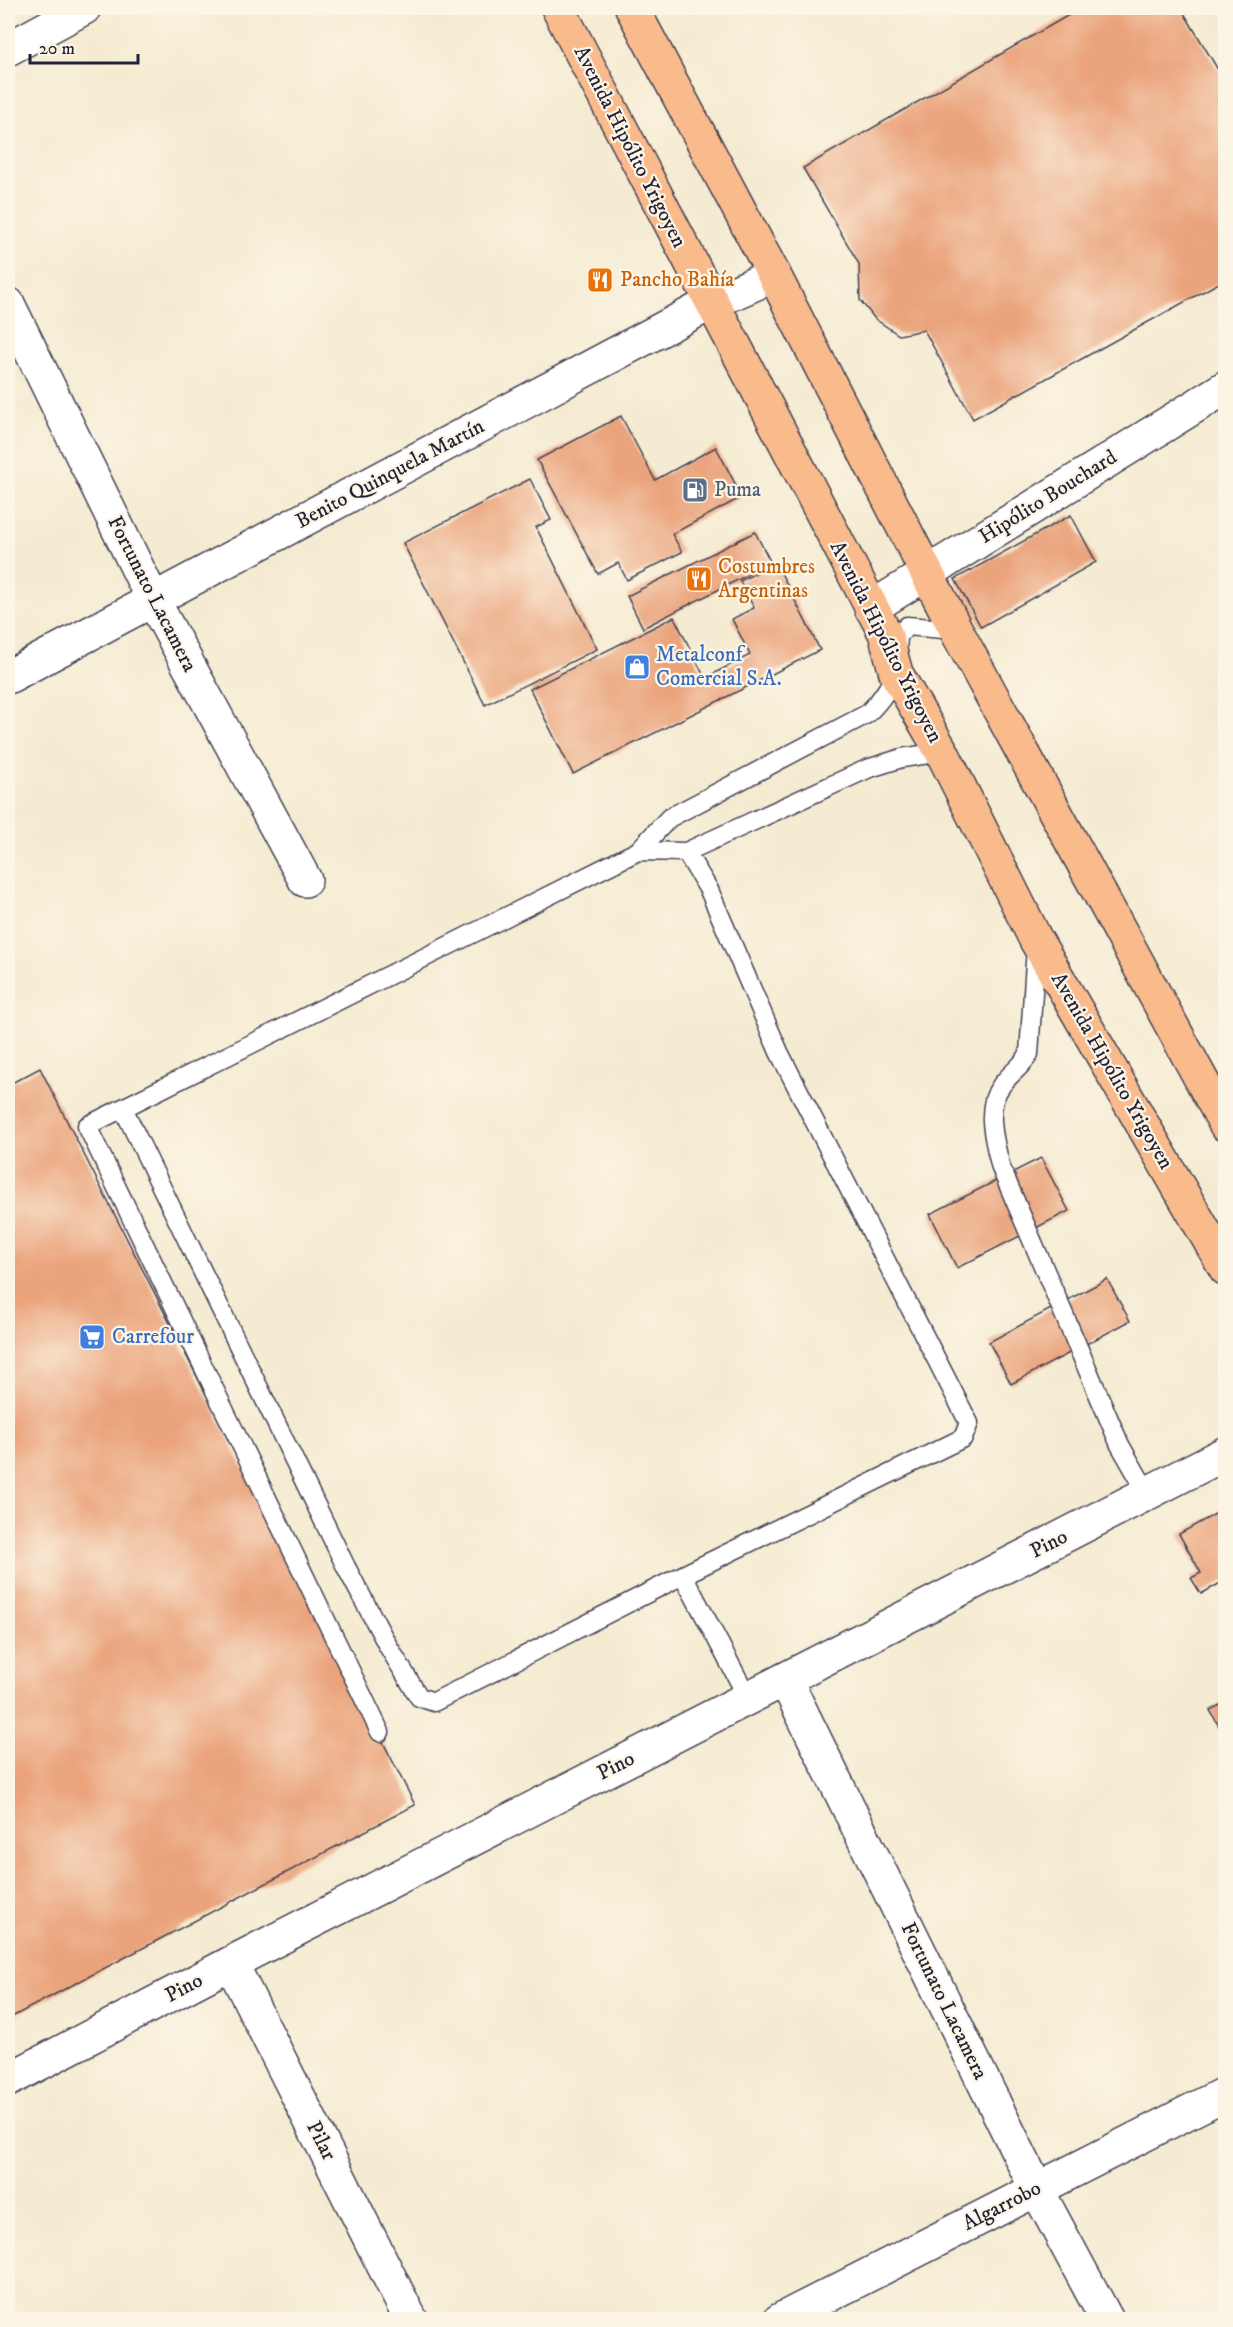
<svg xmlns="http://www.w3.org/2000/svg" width="1233" height="2327" viewBox="0 0 1233 2327" font-family="'IM FELL DW Pica',serif">
  <style>
    .building { fill: #eaa37a }
    .lines { fill: none; stroke-linecap: round; stroke-linejoin: round }
    .lane-casing { stroke: #424052; stroke-width: 21 }
    .street-casing { stroke: #424052; stroke-width: 36 }
    .primary-casing { stroke: #424052; stroke-width: 36 }
    .lane { stroke: #fff; stroke-width: 18 }
    .street { stroke: #fff; stroke-width: 33 }
    .primary { stroke: #fabb8c; stroke-width: 33 }
    .labels { text-anchor: middle; dominant-baseline: central; stroke-width: 4.5; stroke-linejoin: round; paint-order: stroke }
    .street-label { font-size: 21px; fill: #22223b; stroke: #fcf5e5 }
    .food-label { font-size: 21px; fill: #c56008; stroke: #fcf5e5; text-anchor: start }
    .service-label { font-size: 21px; fill: #4e5e75; stroke: #fcf5e5; text-anchor: start }
    .shop-label { font-size: 21px; fill: #366cbe; stroke: #fcf5e5; text-anchor: start }
  </style>
  <rect width="100%" height="100%" fill="#fcf5e5"/>
  <filter id="ink" filterUnits="userSpaceOnUse"><feTurbulence type="fractalNoise" baseFrequency=".0167" numOctaves="2"/><feDisplacementMap in="SourceGraphic" scale="12" xChannelSelector="R" yChannelSelector="G"/><feConvolveMatrix kernelMatrix="1 2 1 2 8 2 1 2 1" color-interpolation-filters="sRGB"/></filter>
  <filter id="wash" filterUnits="userSpaceOnUse"><feTurbulence type="fractalNoise" baseFrequency=".008" numOctaves="4" result="noise"/><feDisplacementMap in="SourceGraphic" scale="24" xChannelSelector="R" yChannelSelector="G"/><feGaussianBlur stdDeviation="1.35" result="paint"/><feColorMatrix in="noise" values="0 0 0 0 0 0 0 0 0 0 0 0 0 0 0 0 0 1.4 0 .05"/><feComposite in="paint" operator="in"/></filter>
  <g filter="url(#wash)">
    <rect width="100%" height="100%" fill="#f5ebd2"/>
    <g id="blocks">
      <path class="building" d="M 1081,8 L 1181,8 L 1226,83 L 1226,279 L 973,419 L 924,330 L 899,335 L 875,319 L 860,300 L 859,264 L 803,168 Z
        M 621,416 L 655,480 L 716,447 L 742,497 L 672,534 L 682,552 L 627,580 L 618,563 L 598,574 L 537,460 Z
        M 530,479 L 551,520 L 536,527 L 597,649 L 485,705 L 403,543 Z
        M 1071,515 L 1096,562 L 981,627 L 955,579 Z
        M 755,532 L 771,563 L 643,628 L 627,596 Z
        M 776,563 L 820,650 L 573,774 L 530,689 L 674,617 L 705,678 L 750,655 L 732,619 L 754,608 L 740,581 Z
        M 40,1068 L 415,1805 L 8,2019 L 8,1085 Z
        M 1041,1158 L 1069,1211 L 957,1268 L 930,1214 Z
        M 1107,1279 L 1130,1321 L 1011,1384 L 989,1342 Z
        M 1226,1508 L 1226,1580 L 1201,1594 L 1191,1578 L 1201,1573 L 1179,1534 Z
        M 1226,1702 L 1226,1739 L 1210,1710 Z"/>
    </g>
  </g>
  <g filter="url(#ink)">
    <use href="#blocks" fill-opacity="0" stroke="#424052" stroke-width="1.5"/>
    <g class="lines">
      <defs>
        <path id="lane" d="M 638,851 L 686,852 L 867,769 L 902,758 L 942,752
          M 686,852 L 709,890 L 779,1052 L 969,1423 L 963,1438 L 683,1575 L 434,1702 L 419,1697 L 388,1646 L 346,1567 L 123,1108 L 638,851 L 669,818 L 867,714 C 895,686 896,674 898,636 L 907,626 L 956,630
          M 1036,947 L 1029,1054 C 1021,1068 1009,1074 1001,1086 C 984,1108 995,1144 1001,1168 L 1120,1445 L 1148,1494
          M 123,1108 L 87,1126 L 380,1732
          M 683,1575 L 748,1698"/>
        <path id="street" d="M 8,49 L 84,8
          M 8,304 L 153,600 L 305,880
          M 871,608 L 1226,387
          M 8,677 L 711,303 L 774,275
          M 785,1679 L 1036,2188 L 1107,2320
          M 231,1963 L 411,2320
          M 8,2080 L 231,1963 L 1226,1453
          M 780,2320 L 1226,2093"/>
        <path id="primary" d="M 558,8 L 885,633 L 896,673 L 942,752 L 1036,940 L 1226,1269
          M 632,8 L 774,275 L 956,630 L 1226,1125"/>
      </defs>
      <use href="#lane" class="lane-casing"/>
      <use href="#street" class="street-casing"/>
      <use href="#primary" class="primary-casing"/>
      <use href="#lane" class="lane"/>
      <use href="#street" class="street"/>
      <use href="#primary" class="primary"/>
    </g>
  </g>
  <defs>
    <symbol id="restaurant-square" viewBox="-11 -11 22 22"><rect x="-9" y="-9" width="18" height="18" rx="4" fill="#e8710a" stroke="#fcf5e5"/><path d="M-5-6h1v4h1v-4h1v4h1v-4h1v5L-1.5 .5V6h-2V.5L-5-1ZM5-6V6H3V1.5H1.5Q1.5-4 5-6Z" fill="#fff"/></symbol>
    <symbol id="fuel-square" viewBox="-11 -11 22 22"><rect x="-9" y="-9" width="18" height="18" rx="4" fill="#5c6f8a" stroke="#fcf5e5"/><path d="M-5.5-6h7V0h2V4h1.3V-2.5L3-4.5l.8-.8L6-3V5H2.5V1h-1V6h-7ZM-4.2-4.7v3.2H.2V-4.7Z" fill="#fff"/></symbol>
    <symbol id="shop-square" viewBox="-11 -11 22 22"><rect x="-9" y="-9" width="18" height="18" rx="4" fill="#3f7fe0" stroke="#fcf5e5"/><path d="M-5-2.5h2.3a2.7 3.5 0 0 1 5.4 0H5L5.5 6h-11ZM-1.5-2.5h3a1.5 2.3 0 0 0-3 0Z" fill="#fff"/></symbol>
    <symbol id="supermarket-square" viewBox="-11 -11 22 22"><rect x="-9" y="-9" width="18" height="18" rx="4" fill="#3f7fe0" stroke="#fcf5e5"/><path d="M-6-5.5h2.5l.6 2H6L4.5 2H-2.5L-4.4-4H-6ZM-1.5 3.2a1.3 1.3 0 1 0 .1 0ZM3 3.2a1.3 1.3 0 1 0 .1 0Z" fill="#fff"/></symbol>
  </defs>
  <g fill-rule="evenodd">
    <use href="#restaurant-square" x="585" y="265" width="30" height="30"/>
    <use href="#fuel-square" x="680" y="475" width="30" height="30"/>
    <use href="#restaurant-square" x="684" y="564" width="30" height="30"/>
    <use href="#shop-square" x="622" y="652" width="30" height="30"/>
    <use href="#supermarket-square" x="77" y="1322" width="30" height="30"/>
  </g>
  <g class="labels">
    <g class="street-label">
      <text transform="translate(630 147) rotate(63)">Avenida Hipólito Yrigoyen</text>
      <text transform="translate(390 474) rotate(-28)">Benito Quinquela Martín</text>
      <text transform="translate(1048 497) rotate(-32)">Hipólito Bouchard</text>
      <text transform="translate(152 594) rotate(63)">Fortunato Lacamera</text>
      <text transform="translate(886 642) rotate(63)">Avenida Hipólito Yrigoyen</text>
      <text transform="translate(1112 1071) rotate(60)">Avenida Hipólito Yrigoyen</text>
      <text transform="translate(1049 1544) rotate(-27)">Pino</text>
      <text transform="translate(616 1766) rotate(-27)">Pino</text>
      <text transform="translate(184 1988) rotate(-28)">Pino</text>
      <text transform="translate(944 2001) rotate(64)">Fortunato Lacamera</text>
      <text transform="translate(321 2141) rotate(63)">Pilar</text>
      <text transform="translate(1002 2206) rotate(-27)">Algarrobo</text>
    </g>
    <g class="food-label">
      <text x="620" y="280">Pancho Bahía</text>
      <text x="718" y="567">Costumbres<tspan x="718" dy="24">Argentinas</tspan></text>
    </g>
    <g class="service-label">
      <text x="714" y="490">Puma</text>
    </g>
    <g class="shop-label">
      <text x="656" y="655">Metalconf<tspan x="656" dy="24">Comercial S.A.</tspan></text>
      <text x="112" y="1337">Carrefour</text>
    </g>
  </g>
  <rect width="1233" height="2327" fill="none" stroke="#fcf5e5" stroke-width="30"/>
  <path d="M30 54v9h108v-9" fill="none" stroke="#22223b" stroke-width="3"/>
  <text x="39" y="54" font-size="18" fill="#22223b" stroke="#fcf5e5" stroke-width="4.5" paint-order="stroke">20 m</text>
</svg>
